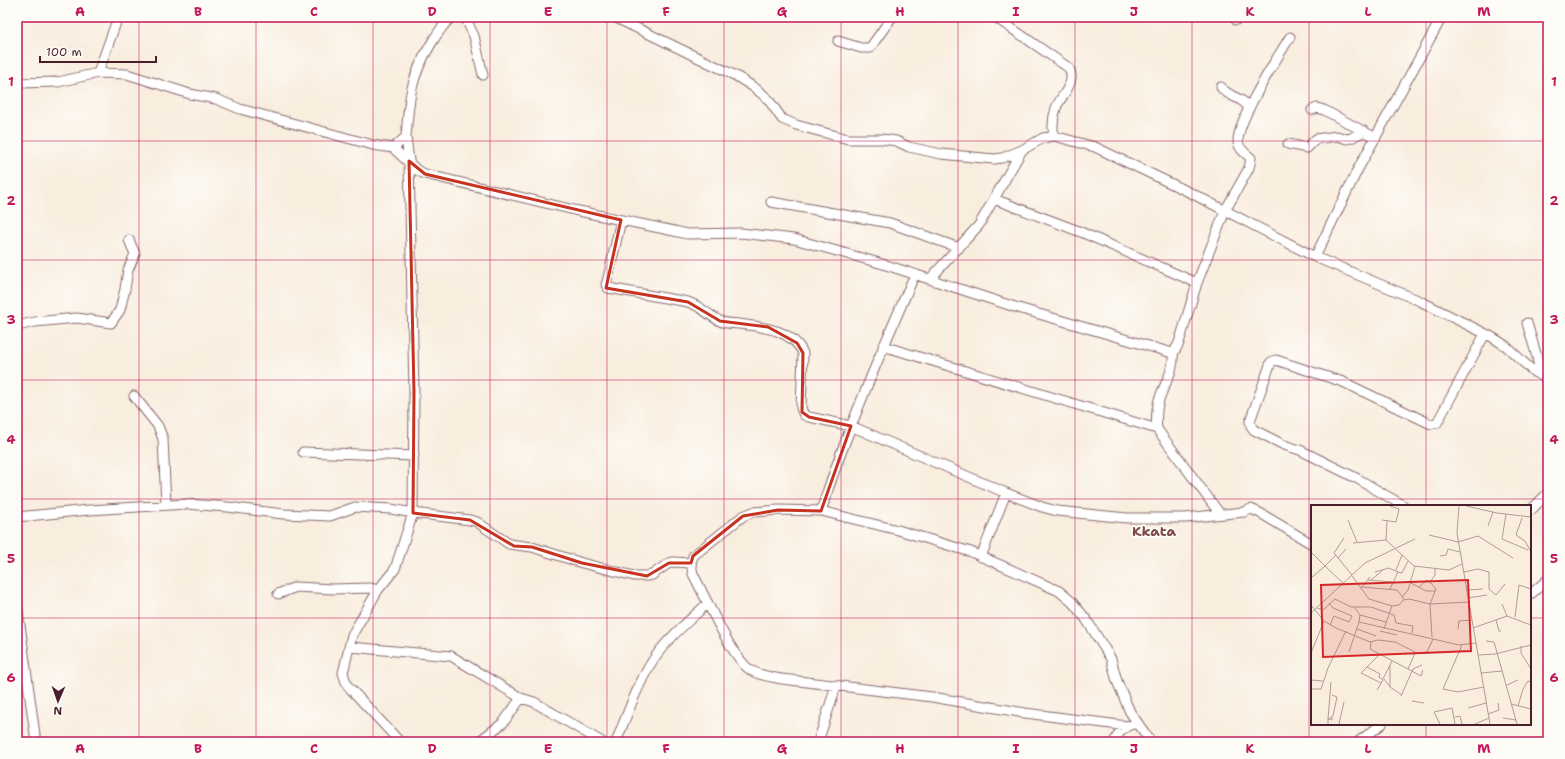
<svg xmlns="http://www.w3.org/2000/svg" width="1565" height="759" viewBox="0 0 1565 759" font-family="'Shantell Sans',sans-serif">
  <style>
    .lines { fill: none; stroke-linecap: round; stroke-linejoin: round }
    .minor-casing { stroke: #87676a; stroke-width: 11 }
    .minor { stroke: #fff; stroke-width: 9 }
    .marked { fill: none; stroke: #c8321e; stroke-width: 3; stroke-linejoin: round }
    .grid { fill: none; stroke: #c2185b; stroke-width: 1; stroke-opacity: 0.55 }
    .labels { text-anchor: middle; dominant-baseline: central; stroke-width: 3.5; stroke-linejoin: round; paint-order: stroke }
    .quarter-label { font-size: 14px; font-weight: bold; fill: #7e4946; stroke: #fdfcf7 }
    .inset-road { fill: none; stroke: #b39b96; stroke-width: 1 }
    .view { fill: #d62828; fill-opacity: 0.15; stroke: #d62828; stroke-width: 2 }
    .inset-edge { fill: none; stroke: #4a1f2b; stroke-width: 2 }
    .neatline { fill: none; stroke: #c2185b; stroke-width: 1.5 }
    .grid-label { font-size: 13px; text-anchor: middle; font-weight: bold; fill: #c2185b }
  </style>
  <rect width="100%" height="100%" fill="#fdfcf7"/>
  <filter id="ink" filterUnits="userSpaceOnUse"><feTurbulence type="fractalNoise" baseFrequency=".025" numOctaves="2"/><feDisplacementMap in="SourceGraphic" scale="8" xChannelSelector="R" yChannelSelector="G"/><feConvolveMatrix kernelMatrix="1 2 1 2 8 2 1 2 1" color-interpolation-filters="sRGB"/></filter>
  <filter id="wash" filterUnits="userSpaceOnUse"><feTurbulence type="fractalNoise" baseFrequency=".012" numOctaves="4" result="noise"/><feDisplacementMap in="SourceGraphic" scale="16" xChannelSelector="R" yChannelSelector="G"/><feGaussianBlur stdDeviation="0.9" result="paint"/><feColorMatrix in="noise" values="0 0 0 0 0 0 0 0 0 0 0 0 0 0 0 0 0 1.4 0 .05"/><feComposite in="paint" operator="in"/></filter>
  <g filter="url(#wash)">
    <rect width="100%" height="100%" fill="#f9edde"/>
  </g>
  <g filter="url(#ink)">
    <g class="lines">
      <defs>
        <path id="minor" d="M 465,17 L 474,36 L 483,75
          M 614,17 L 736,76 L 755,88 L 768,99 L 782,119 L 796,125 L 848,139 L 882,139 L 896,141 L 909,147 L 941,154 L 994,159 L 1002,158 L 1022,150 L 1043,138 L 1054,136 L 1095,147 L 1193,194 L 1315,257 L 1420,301 L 1492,337 L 1506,346 L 1534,372 L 1546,378 L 1548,383
          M 995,17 L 1069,68 C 1077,83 1061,95 1056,108 C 1053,117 1052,127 1054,136
          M 1236,20 L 1236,17
          M 838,41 L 861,48 L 870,48 L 892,17
          M 98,73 L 118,17
          M 17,83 L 58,82 L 98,73 L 127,74 L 190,94 L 216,99 L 240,109 L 373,145 L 393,148 L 406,137 C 409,99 410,78 431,44 C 437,34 443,24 452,17
          M 1221,87 C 1228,98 1243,96 1249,109
          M 1312,110 L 1317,108 L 1324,110 L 1376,138
          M 406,137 L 409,161 L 414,392 L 413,513 L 470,520 L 477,522 L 509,544 L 532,547 L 582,563 L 634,576 L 647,576 L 652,575 L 669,563 L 674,562 L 691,563
          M 1288,144 L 1307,148 L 1316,139 L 1337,136 L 1347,139 L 1351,138 L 1364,131
          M 393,148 L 418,171 L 425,174 L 574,210 L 674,231 L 687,234 L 741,233 L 794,239 L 883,264 L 1015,307 L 1169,352 L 1173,354 C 1175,370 1163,386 1159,400 C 1156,410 1156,419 1157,429 L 1220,514
          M 994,199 L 1081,232 L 1197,283
          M 771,202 L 890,223 L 959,248
          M 621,220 L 608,278 L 606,285 L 608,288 L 688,302 C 701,306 709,316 720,321 C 726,324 733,323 739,324 C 762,327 792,329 803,353 L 801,408 L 804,415 L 809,417 L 851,426 L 1006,493 L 1042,507 L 1057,511 L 1127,518 L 1185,518 L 1244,512 L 1251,509 L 1260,513 L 1312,544
          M 1315,257 L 1358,169 L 1442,17
          M 915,274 C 881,352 847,430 821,511 L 778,510 L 753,512 L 743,516 L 693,556 L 691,563 L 693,574 C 705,596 733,661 752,671 C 761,676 772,677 782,679 L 932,697 L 1025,713 L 1127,726 L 1137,723
          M 930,279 L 979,225 L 1022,150
          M 1527,323 L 1537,357 L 1540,375
          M 17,326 L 35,322 L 77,318 L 111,323 L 120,310 L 125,289 L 128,270 L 135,254 L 129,240
          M 883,346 L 1157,429
          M 1173,354 L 1179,343 L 1197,283 L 1225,211 L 1249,168 L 1251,158 C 1246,154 1239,149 1238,142 C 1237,120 1277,58 1290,37
          M 134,396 L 158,426 L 163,439 L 166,505
          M 303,452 L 414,456
          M 1404,506 L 1358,479 L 1300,450 L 1284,445 L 1254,430 L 1251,426 L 1250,421 L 1271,362 L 1276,360 L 1343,382 L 1431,424 L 1437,423 L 1485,334
          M 821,511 L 898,530 L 971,552 L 1059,591 L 1072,602 L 1086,619 L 1103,646 L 1111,659 L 1117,681 L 1130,712 L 1151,742
          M 1530,511 L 1548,493
          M 17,517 L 89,510 L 186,504 L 228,507 L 283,514 L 330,516 L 355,507 L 391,509 L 413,513 L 395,569 L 378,590 L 352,635 L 343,673 L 347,685 L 400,742
          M 981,557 L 1006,493
          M 278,594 L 296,587 L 332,589 L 371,588 L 378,590
          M 1530,595 L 1548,579
          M 17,603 L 36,742
          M 350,647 L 451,656 L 521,698 L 534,702 L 602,742
          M 478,742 L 503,723 L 521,698
          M 616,742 C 627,715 641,675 658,653 C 672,634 691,619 708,603
          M 818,742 L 836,686
          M 1114,742 L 1121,730 L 1128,726
          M 1358,742 L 1382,724"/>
      </defs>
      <use href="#minor" class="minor-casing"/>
      <use href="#minor" class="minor"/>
    </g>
  </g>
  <path class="marked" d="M 409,161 L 425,174 L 621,220 L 606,288 L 688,302 L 720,321 L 768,327 L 797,343 L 803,353 L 802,412 L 809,417 L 851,426 L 821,511 L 778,510 L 743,516 L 693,556 L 691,563 L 669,563 L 647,576 L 582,563 L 532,547 L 514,546 L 470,520 L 413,513 L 414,392 Z"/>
  <path class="grid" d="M 139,17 L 139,742M 256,17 L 256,742M 373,17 L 373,742M 490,17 L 490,742M 607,17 L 607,742M 724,17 L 724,742M 841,17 L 841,742M 958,17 L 958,742M 1075,17 L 1075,742M 1192,17 L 1192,742M 1309,17 L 1309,742M 1426,17 L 1426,506M 17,141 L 1548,141M 17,260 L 1548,260M 17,380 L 1548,380M 17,499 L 1548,499M 17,618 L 1312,618M 1530,618 L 1548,618M 1426,724 L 1426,742"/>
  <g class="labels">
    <g class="quarter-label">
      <text x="1154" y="531">Kkata</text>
    </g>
  </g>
  <g transform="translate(1311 505)">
    <rect width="220" height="220" fill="#f9edde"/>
    <path class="inset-road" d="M 148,1 L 146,28 L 179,219M 155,1 L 186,8 L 220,12M 195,9 L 191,34 L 217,45M 211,13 L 205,30 L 214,36 L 220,47M 37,15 L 46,37M 71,15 L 85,17 L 88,4 L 79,1M 76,16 L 75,35 L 103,61 L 138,65 L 151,59M 177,21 L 182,7M 118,30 L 147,37 L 167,31 L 202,53M 33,33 L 23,48 L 41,70M 42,38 L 75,35M 0,47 L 14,61 L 0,73M 25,50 L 14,61 L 32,78M 129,51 L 135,50 L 137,44 L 149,47M 27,53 L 35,44M 124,64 L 124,70 L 119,77 L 125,84 L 119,99 L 158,97M 85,65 L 91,50M 64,67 L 78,63 L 87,67 L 79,84M 87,67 L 91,68 L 97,56M 153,67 L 167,64 L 178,67 L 178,84 L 185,90 L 194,79M 41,71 L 58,94 L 81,101M 57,75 L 81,77M 60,75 L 72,65M 100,78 L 115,86 L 124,86M 50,82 L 86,85 L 93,94 L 88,100 L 81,101 L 73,124M 51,82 L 59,72M 108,82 L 116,75 L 119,77M 156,85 L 172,84M 91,92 L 97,85 L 104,61M 157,93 L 176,90M 93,95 L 98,94 L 119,99 L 121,132M 18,98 L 22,103 L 41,111 L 38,117 L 23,111 L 19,120M 191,99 L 196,111M 0,100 L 13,116 L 25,123 L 59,137 L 67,135 L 84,137 L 106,148 L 116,147 L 122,134 L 148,140 L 165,138M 43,102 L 49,110 L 48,117 L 122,134M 6,103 L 12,105 L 24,94 L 40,102 L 60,102 L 83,110 L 85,118 L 102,121 L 101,128M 0,108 L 54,58 L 104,34M 49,110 L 75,117M 204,112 L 208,80 L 220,84M 185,115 L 188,126 L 190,126M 162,123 L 196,111 L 220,120M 46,124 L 65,131M 147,124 L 148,116 L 161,115M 69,126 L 86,130M 175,136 L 183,137 L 206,219M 60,137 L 59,144 L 97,164 L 104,148M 151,140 L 132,184 L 147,187 L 173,182M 210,141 L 210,148 L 220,164M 38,147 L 48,117M 0,148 L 13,116M 167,150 L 184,149 L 220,140M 56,162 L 50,168 L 70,178M 97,164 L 110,171 L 112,165M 170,168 L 191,166M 72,174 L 81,156M 73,174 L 79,182 L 79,161M 0,175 L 12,176M 20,177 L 17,214 L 21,215 L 21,212M 196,180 L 207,175M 79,182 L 91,190M 0,184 L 10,184 L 17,163 L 35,126M 66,185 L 72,175 L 68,172 L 69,169 L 56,162 L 68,150M 90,191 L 102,164 L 111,160M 101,196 L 113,198M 200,199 L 220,204M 207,201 L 212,184 L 217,176 L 220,177M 157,203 L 175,198M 177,209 L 188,205 L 187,198M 144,212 L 149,211 L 151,219M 192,213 L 205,215M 17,219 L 17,214 L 22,211 L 26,192 L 21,190M 28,219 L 33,197M 129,219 L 123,207 L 141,203 L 144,219M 164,219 L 178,213"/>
    <path class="view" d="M 157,75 L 160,146 L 12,152 L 10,80 Z"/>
    <rect width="220" height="220" class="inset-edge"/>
  </g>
  <rect width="1565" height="759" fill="none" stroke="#fdfcf7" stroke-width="44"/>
  <g transform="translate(58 701) rotate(182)" stroke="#fdfcf7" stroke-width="3" paint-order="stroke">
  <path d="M0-3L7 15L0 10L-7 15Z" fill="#4a1f2b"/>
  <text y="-6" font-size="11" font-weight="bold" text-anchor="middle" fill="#4a1f2b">N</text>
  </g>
  <path d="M40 56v6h116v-6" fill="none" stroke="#4a1f2b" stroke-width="2"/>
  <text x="46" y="56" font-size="12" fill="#4a1f2b" stroke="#fdfcf7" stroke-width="3" paint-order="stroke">100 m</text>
  <rect x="22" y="22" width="1521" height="715" class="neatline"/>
  <g class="grid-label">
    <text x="80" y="16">A</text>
    <text x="198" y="16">B</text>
    <text x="314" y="16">C</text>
    <text x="432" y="16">D</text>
    <text x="548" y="16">E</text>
    <text x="666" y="16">F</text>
    <text x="782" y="16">G</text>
    <text x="900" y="16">H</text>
    <text x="1016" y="16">I</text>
    <text x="1134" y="16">J</text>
    <text x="1250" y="16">K</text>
    <text x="1368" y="16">L</text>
    <text x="1484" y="16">M</text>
    <text x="11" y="86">1</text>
    <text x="1554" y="86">1</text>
    <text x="11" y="205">2</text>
    <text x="1554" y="205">2</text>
    <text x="11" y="324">3</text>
    <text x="1554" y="324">3</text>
    <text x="11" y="444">4</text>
    <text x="1554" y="444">4</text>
    <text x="11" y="563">5</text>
    <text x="1554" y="563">5</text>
    <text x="11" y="682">6</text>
    <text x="1554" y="682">6</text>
    <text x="80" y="753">A</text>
    <text x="198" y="753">B</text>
    <text x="314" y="753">C</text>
    <text x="432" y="753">D</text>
    <text x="548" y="753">E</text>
    <text x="666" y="753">F</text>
    <text x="782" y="753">G</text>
    <text x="900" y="753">H</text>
    <text x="1016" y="753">I</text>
    <text x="1134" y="753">J</text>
    <text x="1250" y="753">K</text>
    <text x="1368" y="753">L</text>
    <text x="1484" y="753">M</text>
  </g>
</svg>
